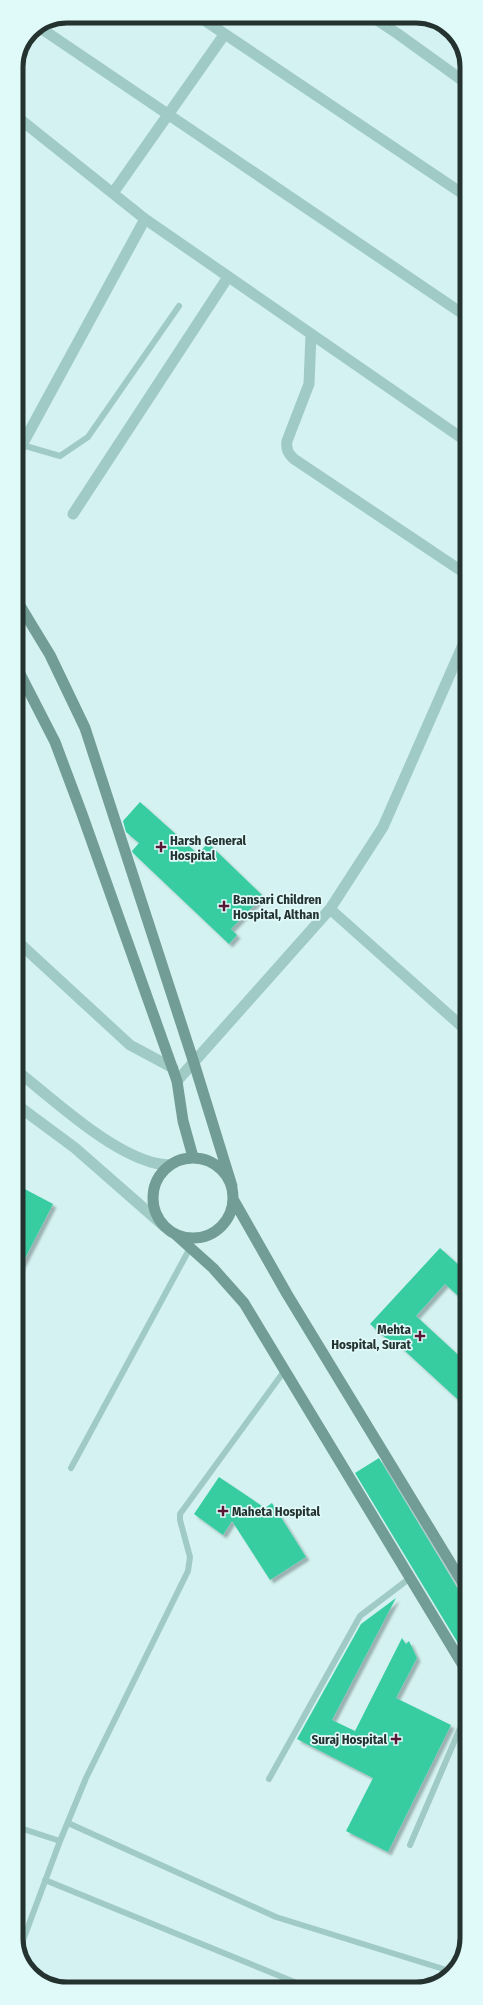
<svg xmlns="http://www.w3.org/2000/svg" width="483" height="2005" viewBox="0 0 483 2005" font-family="'Fira Sans Condensed',sans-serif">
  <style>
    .building { fill: #37cca1; filter: url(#shadow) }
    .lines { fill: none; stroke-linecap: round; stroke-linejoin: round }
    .service { stroke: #a0cac6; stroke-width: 6 }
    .minor { stroke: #a0cac6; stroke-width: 11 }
    .tertiary { stroke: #a0cac6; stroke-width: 11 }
    .secondary { stroke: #729d96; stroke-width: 11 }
    .poi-dot { fill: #561835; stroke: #e0f9f9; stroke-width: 1.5 }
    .labels { text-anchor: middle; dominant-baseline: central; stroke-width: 3.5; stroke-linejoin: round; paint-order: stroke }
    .poi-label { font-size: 13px; font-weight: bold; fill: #243330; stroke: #e0f9f9; text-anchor: start }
    .rim { fill: none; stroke: #243330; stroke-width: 5 }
  </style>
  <defs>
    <filter id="shadow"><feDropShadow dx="3.5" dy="3.5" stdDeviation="1" flood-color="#0004"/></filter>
  </defs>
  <rect width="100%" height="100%" fill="#d4f2f1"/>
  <path class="building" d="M 140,802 L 198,854 L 208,843 L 263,896 L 231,929 L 237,935 L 229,944 L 133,853 L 132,851 L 139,843 L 126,832 L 123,821 Z
    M 17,1185 L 53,1204 L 17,1274 Z
    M 440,1248 L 460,1266 L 467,1258 L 467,1304 L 445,1284 L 416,1316 L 467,1363 L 467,1408 L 392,1339 L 390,1342 L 370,1324 Z
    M 379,1458 L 461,1594 L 467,1597 L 467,1658 L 355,1473 Z
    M 219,1477 L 265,1508 L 272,1503 L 306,1557 L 270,1580 L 232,1521 L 223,1535 L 194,1514 Z
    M 396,1598 L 332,1720 L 355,1731 L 402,1638 L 406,1644 L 409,1641 L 417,1658 L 396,1698 L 451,1725 L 388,1852 L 346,1831 L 373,1778 L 297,1739 L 361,1624 Z"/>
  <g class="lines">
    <path class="service" d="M 22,445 L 60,456 L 88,437 L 179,306
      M 71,1468 L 190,1248
      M 269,1779 L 360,1616 L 410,1578
      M 68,1823 L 276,1917 L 453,1972
      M 17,1827 L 60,1841
      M 410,1845 L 467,1712
      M 45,1880 L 309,1988
      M 19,1951 L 60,1841 L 86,1778 L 188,1571 L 190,1557 L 180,1520 L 180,1514 L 285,1370"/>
    <path class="minor" d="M 198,16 L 466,196
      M 371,16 L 398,34 L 466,83
      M 39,27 L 466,316
      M 16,116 L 145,219 L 466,441
      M 113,193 L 224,35
      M 311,334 L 309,384 L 287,441 C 286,450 288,453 294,459 L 466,574
      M 16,456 L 145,219
      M 73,514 L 228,277
      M 330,909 L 467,1031
      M 16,940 L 130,1045 L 173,1068
      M 177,1081 L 330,909 L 383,827 L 466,638"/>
    <path class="tertiary" d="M 16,1070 C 53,1099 104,1147 148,1161 C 154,1164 162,1164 169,1165
      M 17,1105 L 75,1148 L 164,1226"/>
    <path class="secondary" d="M 16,599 L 50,655 L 85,728 L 194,1063 L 232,1186
      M 16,666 L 55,742 L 82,814 L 177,1081 L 183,1121 L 193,1157
      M153 1198a40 40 0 1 1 80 0a40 40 0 1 1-80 0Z
      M 233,1199 L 287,1294 L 467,1590
      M 175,1234 L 213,1268 L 244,1303 L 467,1672"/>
  </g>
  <g class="poi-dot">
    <path d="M159 841h4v4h4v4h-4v4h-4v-4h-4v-4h4z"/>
    <path d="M222 900h4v4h4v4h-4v4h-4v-4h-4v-4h4z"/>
    <path d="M418 1330h4v4h4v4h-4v4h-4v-4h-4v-4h4z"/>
    <path d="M221 1505h4v4h4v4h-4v4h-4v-4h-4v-4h4z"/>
    <path d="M394 1733h4v4h4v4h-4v4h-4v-4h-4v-4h4z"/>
  </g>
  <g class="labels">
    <g class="poi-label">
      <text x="170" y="840">Harsh General<tspan x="170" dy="15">Hospital</tspan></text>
      <text x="233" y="899">Bansari Children<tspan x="233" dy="15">Hospital, Althan</tspan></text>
      <text x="411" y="1329" text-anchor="end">Mehta<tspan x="411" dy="15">Hospital, Surat</tspan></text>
      <text x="232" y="1511">Maheta Hospital</text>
      <text x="387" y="1739" text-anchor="end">Suraj Hospital</text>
    </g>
  </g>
  <path d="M0 0H483V2005H0ZM67 23H416A44 44 0 0 1 460 67V1938A44 44 0 0 1 416 1982H67A44 44 0 0 1 23 1938V67A44 44 0 0 1 67 23Z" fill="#e0f9f9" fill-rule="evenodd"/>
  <path class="rim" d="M67 23H416A44 44 0 0 1 460 67V1938A44 44 0 0 1 416 1982H67A44 44 0 0 1 23 1938V67A44 44 0 0 1 67 23Z"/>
</svg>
